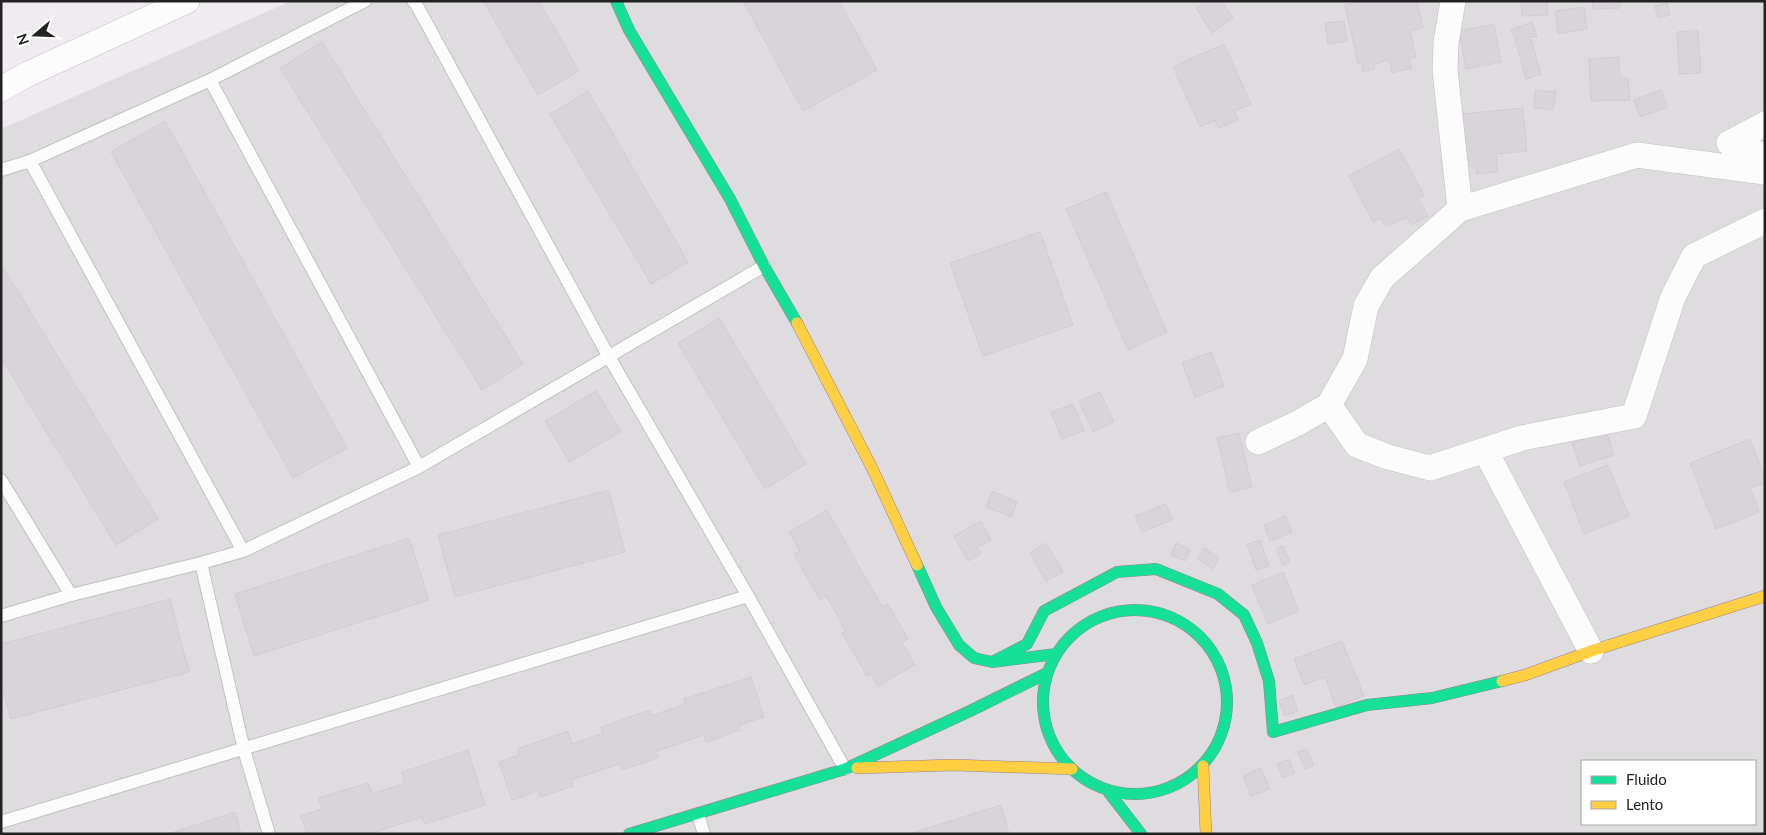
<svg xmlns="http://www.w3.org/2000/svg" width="1766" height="835" viewBox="0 0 1766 835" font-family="Lato,sans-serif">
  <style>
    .residential { fill: #dfdcdf; fill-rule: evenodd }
    .building { fill: #d8d4d9; stroke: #d2ccd3 }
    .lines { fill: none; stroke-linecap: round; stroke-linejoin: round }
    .lane-casing { stroke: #c3c1c3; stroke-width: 14 }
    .street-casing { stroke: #c3c1c3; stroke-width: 26 }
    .fast-casing { stroke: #9c8195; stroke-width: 12 }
    .slow-casing { stroke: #9c8195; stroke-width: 12 }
    .lane { stroke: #fdfcfd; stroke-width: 12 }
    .street { stroke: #fdfcfd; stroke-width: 25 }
    .fast { stroke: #16e098; stroke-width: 11 }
    .slow { stroke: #ffcf43; stroke-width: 11 }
  </style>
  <rect width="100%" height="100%" fill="#f0ebf0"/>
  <path class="residential" d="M 291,1 L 1765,1 L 1765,834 L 1,834 L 1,129 ZM 1582,761 L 1755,761 L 1755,824 L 1582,824 Z"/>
  <path class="building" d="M 483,1 L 539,1 L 579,71 L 538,95 Z
    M 743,1 L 839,1 L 877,70 L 803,111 Z
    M 1206,1 L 1222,1 L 1233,18 L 1212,33 L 1196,8 Z
    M 1362,1 L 1417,1 L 1423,28 L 1410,31 L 1416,57 L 1409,59 L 1412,68 L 1392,73 L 1389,60 L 1374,64 L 1375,69 L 1363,72 L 1362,63 L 1358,63 L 1345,5 Z
    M 1521,1 L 1547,1 L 1548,15 L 1522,16 Z
    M 1592,1 L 1620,1 L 1620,8 L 1593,9 Z
    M 1667,3 L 1670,15 L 1658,18 L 1655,6 Z
    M 1584,7 L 1587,29 L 1558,34 L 1555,11 Z
    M 1344,21 L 1347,41 L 1328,44 L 1325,23 Z
    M 1532,22 L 1537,36 L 1532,37 L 1531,33 L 1515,39 L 1511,30 Z
    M 1494,24 L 1501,62 L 1466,69 L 1459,31 Z
    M 1698,30 L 1701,73 L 1679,74 L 1677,32 Z
    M 1530,36 L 1541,74 L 1526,79 L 1515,40 Z
    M 322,42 L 523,364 L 482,390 L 280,68 Z
    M 1224,44 L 1251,104 L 1235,111 L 1238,120 L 1218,128 L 1215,120 L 1200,127 L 1173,67 Z
    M 1619,57 L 1620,78 L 1628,78 L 1630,100 L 1591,101 L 1589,59 Z
    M 1535,90 L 1556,92 L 1553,110 L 1534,108 Z
    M 1661,90 L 1668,107 L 1640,117 L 1634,100 Z
    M 588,91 L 688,262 L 651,284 L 550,114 Z
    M 1523,108 L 1527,151 L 1496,154 L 1498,172 L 1477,174 L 1476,166 L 1466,166 L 1461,114 Z
    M 165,121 L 347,448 L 293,478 L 111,152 Z
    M 1399,149 L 1424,195 L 1418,198 L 1428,216 L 1411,225 L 1407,217 L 1386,227 L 1381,218 L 1373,222 L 1349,176 Z
    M 1106,192 L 1167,332 L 1128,350 L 1066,209 Z
    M 1040,232 L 1073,325 L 983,356 L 950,263 Z
    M 1,264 L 158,519 L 116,545 L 1,358 Z
    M 719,318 L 806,464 L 765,489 L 678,343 Z
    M 1211,352 L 1224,386 L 1195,397 L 1182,363 Z
    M 596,391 L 621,432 L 569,462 L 545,421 Z
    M 1100,392 L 1114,422 L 1093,432 L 1079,401 Z
    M 1073,404 L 1084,431 L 1062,439 L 1051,412 Z
    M 1606,431 L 1614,455 L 1580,466 L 1572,443 Z
    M 1239,433 L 1252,487 L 1230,492 L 1217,438 Z
    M 1750,439 L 1765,478 L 1765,483 L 1750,488 L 1759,512 L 1716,529 L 1690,463 Z
    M 1608,465 L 1629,516 L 1584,534 L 1564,482 Z
    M 609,490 L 625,552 L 455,597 L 438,535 Z
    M 992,491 L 1017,502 L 1011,517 L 986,507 Z
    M 1166,504 L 1172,520 L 1142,532 L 1135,516 Z
    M 827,510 L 882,607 L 888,604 L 908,639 L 902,642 L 915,665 L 878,686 L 871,674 L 867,676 L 842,633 L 846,631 L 826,596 L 820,600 L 794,554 L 800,551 L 789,532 Z
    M 1285,516 L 1292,532 L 1270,541 L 1264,525 Z
    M 981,521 L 991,540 L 977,547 L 981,554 L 968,561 L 954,536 Z
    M 409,538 L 429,600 L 254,656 L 235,594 Z
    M 1260,540 L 1269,566 L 1256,570 L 1247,544 Z
    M 1046,543 L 1063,572 L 1046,581 L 1030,553 Z
    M 1176,543 L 1190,550 L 1185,561 L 1171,555 Z
    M 1283,546 L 1290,562 L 1283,565 L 1276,549 Z
    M 1204,548 L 1219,558 L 1213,569 L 1197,559 Z
    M 1283,572 L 1299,611 L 1268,624 L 1252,585 Z
    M 170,599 L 189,672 L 11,719 L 1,684 L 1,644 Z
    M 1342,641 L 1364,696 L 1336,707 L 1325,677 L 1304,685 L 1294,659 Z
    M 751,677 L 764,717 L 739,725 L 740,730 L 706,742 L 704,735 L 655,752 L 658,758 L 622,770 L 619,764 L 571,780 L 573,786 L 540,797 L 538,791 L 512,800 L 499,762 L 519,755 L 517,749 L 568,731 L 572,744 L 603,733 L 601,727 L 650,710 L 651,716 L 685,704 L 684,699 Z
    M 1292,695 L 1298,711 L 1285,716 L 1279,701 Z
    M 1307,749 L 1314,765 L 1305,769 L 1298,752 Z
    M 468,750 L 485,805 L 425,824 L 422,817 L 375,832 L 375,834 L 307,834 L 301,816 L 322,809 L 318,798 L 368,783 L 372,794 L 405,783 L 402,772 Z
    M 1289,759 L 1295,773 L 1283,778 L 1277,764 Z
    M 1261,768 L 1270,789 L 1251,796 L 1243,776 Z
    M 1001,805 L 1009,834 L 909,834 Z
    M 235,812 L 241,834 L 168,834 Z"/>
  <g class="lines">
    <defs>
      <path id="lane" d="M 413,1 L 416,4 L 609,357 L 748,596 L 845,769
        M 210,80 L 419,467
        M 30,161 L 243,551
        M 1,170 L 30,161 L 210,80 L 365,1
        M 1,480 L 71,595
        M 201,563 L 244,750 L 269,834
        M 1,616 L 71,595 L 201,563 L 243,551 L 419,467 L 764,266
        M 698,814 L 704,834
        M 1,822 L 748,596"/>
      <path id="street" d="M 1453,1 L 1446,43 L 1445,70 L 1460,209
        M 1,89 L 28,74 L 187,1
        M 1765,124 L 1729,143 L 1765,156
        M 1329,405 L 1357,445 L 1388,457 L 1430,468 L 1522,438 L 1634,416 L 1673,297 L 1694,256 L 1765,221
        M 1258,442 L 1298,423 L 1329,405 L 1355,359 L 1366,306 L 1382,278 L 1460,209 L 1637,155 L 1765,172
        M 1485,450 L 1591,651"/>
      <path id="fast" d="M 616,1 L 629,30 L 730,199 L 764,266 L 797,323
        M 917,565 L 936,607 L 959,645 L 974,658 L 992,662 L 1056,654
        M1043 702a92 92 0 1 1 184 0a92 92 0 1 1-184 0Z
        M 992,662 L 1027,644 L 1044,611 L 1117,572 L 1156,569 L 1218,594 L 1244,615 L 1257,643 L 1269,681 L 1273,732 L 1367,705 L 1432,698 L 1502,681
        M 1107,790 L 1141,834
        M 629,834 L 845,769 L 970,711 L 1047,673"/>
      <path id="slow" d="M 797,323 L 872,468 L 917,565
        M 1502,681 L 1525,675 L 1591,651 L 1765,596
        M 1203,766 L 1206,834
        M 857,768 L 954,765 L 1072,769"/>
    </defs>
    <use href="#lane" class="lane-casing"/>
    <use href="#street" class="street-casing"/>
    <use href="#fast" class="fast-casing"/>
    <use href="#slow" class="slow-casing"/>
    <use href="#lane" class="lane"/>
    <use href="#street" class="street"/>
    <use href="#fast" class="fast"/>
    <use href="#slow" class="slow"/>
  </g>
  <rect width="1766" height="835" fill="none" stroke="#222222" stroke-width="5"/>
  <rect x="1581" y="760" width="175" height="65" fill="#ffffff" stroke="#a7a7a7"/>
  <rect x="1591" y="776" width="25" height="8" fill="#16e098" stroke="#a7a7a7"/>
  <text x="1626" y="785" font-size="15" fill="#222222">Fluido</text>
  <rect x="1591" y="801" width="25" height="8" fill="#ffcf43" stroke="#a7a7a7"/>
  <text x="1626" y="810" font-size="15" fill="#222222">Lento</text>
  <g transform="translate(35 35) rotate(251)" stroke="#ffffff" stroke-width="4" paint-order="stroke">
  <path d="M0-4L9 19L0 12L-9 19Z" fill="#222222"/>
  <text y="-8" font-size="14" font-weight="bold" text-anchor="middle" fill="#222222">N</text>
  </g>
</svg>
